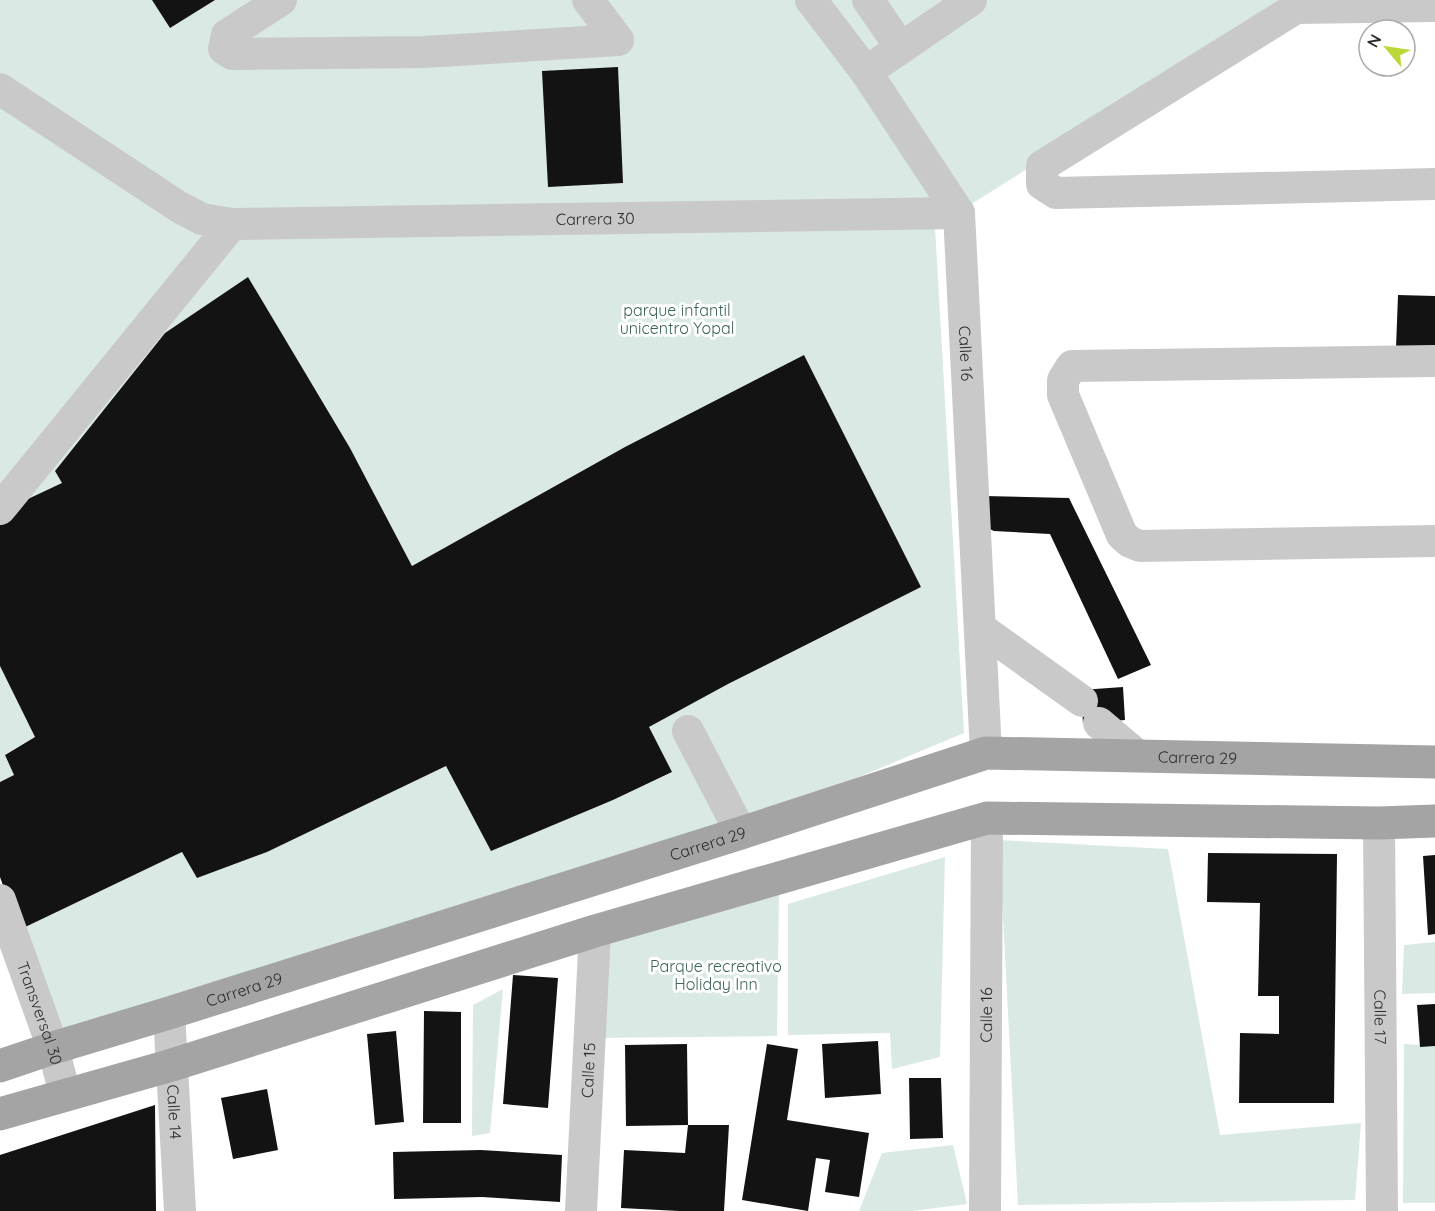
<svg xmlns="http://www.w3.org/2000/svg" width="1435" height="1211" viewBox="0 0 1435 1211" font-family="Quicksand,sans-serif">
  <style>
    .green { fill: #dae9e4 }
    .building { fill: #131313 }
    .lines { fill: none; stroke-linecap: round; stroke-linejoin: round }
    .minor { stroke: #c9c9c9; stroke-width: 32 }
    .major { stroke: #a4a4a4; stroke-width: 33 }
    .labels { text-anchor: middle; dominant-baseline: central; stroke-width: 6; stroke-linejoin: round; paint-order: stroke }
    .street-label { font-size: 16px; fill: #2c2c2c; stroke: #fff }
    .park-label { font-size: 16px; fill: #3d645b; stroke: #fff }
  </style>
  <rect width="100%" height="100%" fill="#fff"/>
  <path class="green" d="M 0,0 L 1284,0 L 1048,156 L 935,227 L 964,733 L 787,807 L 57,1041 L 19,930 L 182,852 L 267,852 L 446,766 L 491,850 L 613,800 L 671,773 L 649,727 L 728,684 L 921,587 L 804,355 L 625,447 L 412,566 L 350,448 L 248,278 L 165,333 L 55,471 L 62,483 L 0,520 Z
    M 0,666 L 35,737 L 5,754 L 14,775 L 0,782 Z
    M 999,840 L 1168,849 L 1220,1135 L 1361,1123 L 1355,1200 L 1018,1205 Z
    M 945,857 L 940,1057 L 892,1069 L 890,1033 L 788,1035 L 788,904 Z
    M 779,894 L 777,1036 L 597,1038 L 600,944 Z
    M 1435,942 L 1435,993 L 1402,994 L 1404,945 Z
    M 503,989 L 490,1133 L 472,1136 L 473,1005 Z
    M 1404,1044 L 1435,1046 L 1435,1203 L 1403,1203 Z
    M 953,1145 L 967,1204 L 912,1211 L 859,1211 L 882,1153 Z"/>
  <path class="building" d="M 152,0 L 215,0 L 170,28 Z
    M 618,67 L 623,183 L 548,187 L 542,71 Z
    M 248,277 L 350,448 L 412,566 L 625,447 L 804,355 L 921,587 L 728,684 L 649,727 L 672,772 L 613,800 L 491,851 L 446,766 L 267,852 L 197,878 L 182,852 L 19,930 L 0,877 L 0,782 L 14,775 L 5,755 L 35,737 L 0,666 L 0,520 L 11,507 L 62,483 L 55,471 L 165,333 Z
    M 1398,295 L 1435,296 L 1435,349 L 1396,348 Z
    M 984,496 L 1069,498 L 1151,665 L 1118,679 L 1050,534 L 994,531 L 985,527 Z
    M 1123,687 L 1125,720 L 1083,724 L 1081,690 Z
    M 1208,853 L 1337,854 L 1334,1103 L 1239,1103 L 1240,1033 L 1279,1034 L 1279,996 L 1258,996 L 1260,903 L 1207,902 Z
    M 1435,855 L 1435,934 L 1428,935 L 1423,856 Z
    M 513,975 L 558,978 L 548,1108 L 503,1104 Z
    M 1435,1004 L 1435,1046 L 1420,1047 L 1417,1005 Z
    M 424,1011 L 461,1012 L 461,1123 L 423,1123 Z
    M 396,1031 L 404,1122 L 375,1125 L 367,1034 Z
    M 878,1041 L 881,1094 L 825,1098 L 822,1044 Z
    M 687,1044 L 688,1125 L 626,1126 L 625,1045 Z
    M 767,1044 L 798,1049 L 787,1120 L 869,1133 L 859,1197 L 825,1192 L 830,1160 L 816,1158 L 808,1211 L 742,1200 Z
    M 909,1078 L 941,1078 L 943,1138 L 910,1139 Z
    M 267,1089 L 278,1150 L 233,1159 L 221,1098 Z
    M 155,1105 L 156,1211 L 0,1211 L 0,1155 Z
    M 688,1125 L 729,1125 L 724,1211 L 679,1211 L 621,1208 L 624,1150 L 685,1153 Z
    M 481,1150 L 562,1155 L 560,1202 L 482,1197 L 394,1199 L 393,1152 Z"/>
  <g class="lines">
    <g class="minor">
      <path d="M 281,0 L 227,35 L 224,49 L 232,54 L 424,52 L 618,40"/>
      <path d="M 588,0 L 618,40"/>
      <path id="s1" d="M 811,0 L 866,72 L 959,213 L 986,753"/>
      <path d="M 868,0 L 901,48"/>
      <path d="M 1309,0 L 1042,166 L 1042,184 L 1056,193 L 1435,184"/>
      <path d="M 1295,8 L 1435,6"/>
      <path d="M 866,72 L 971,0"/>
      <path id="s2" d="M 0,89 L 179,207 L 202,219 L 232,224 L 959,213"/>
      <path d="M 1435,361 L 1072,366 L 1063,380 L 1063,395 L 1122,535 L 1130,542 L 1140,546 L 1435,541"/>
      <path d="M 0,509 L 232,224"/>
      <path d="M 980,628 L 1082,701"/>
      <path d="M 1099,723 L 1138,756"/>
      <path d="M 688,731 L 741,833"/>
      <path id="s3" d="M 1379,823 L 1382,1211"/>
      <path id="s4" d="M 0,900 L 53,1048 L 65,1094"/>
      <path id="s5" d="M 169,1013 L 180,1211"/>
      <path id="s6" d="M 581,1211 L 595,931"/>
      <path id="s7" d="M 985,1211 L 987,818"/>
    </g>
    <g class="major">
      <path id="s8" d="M 0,1066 L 53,1048 L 169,1013 L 741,833 L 986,753 L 1435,762"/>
      <path d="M 0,1114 L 172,1065 L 595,931 L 987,818 L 1379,823 L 1435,821"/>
    </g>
  </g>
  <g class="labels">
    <g class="street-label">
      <text stroke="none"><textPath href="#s2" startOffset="634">Carrera 30</textPath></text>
      <text stroke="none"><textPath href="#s1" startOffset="400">Calle 16</textPath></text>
      <text stroke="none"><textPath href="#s8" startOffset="1246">Carrera 29</textPath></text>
      <text stroke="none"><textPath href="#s8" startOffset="742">Carrera 29</textPath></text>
      <text stroke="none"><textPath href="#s8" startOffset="256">Carrera 29</textPath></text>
      <text stroke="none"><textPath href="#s4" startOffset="120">Transversal 30</textPath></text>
      <text stroke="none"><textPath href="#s7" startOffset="196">Calle 16</textPath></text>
      <text stroke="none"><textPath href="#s3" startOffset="194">Calle 17</textPath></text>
      <text stroke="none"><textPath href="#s6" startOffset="141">Calle 15</textPath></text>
      <text stroke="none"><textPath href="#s5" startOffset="99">Calle 14</textPath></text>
    </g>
    <g class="park-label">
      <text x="677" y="310">parque infantil<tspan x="677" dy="18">unicentro Yopal</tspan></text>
      <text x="716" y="966">Parque recreativo<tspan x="716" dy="18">Holiday Inn</tspan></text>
    </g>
  </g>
  <g transform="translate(1387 48) rotate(299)"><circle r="28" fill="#ffffff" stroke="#ababab" stroke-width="1.5"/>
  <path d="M0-4.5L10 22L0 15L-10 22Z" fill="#bcd838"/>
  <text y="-9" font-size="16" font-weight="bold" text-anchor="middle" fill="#2c2c2c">N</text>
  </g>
</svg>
